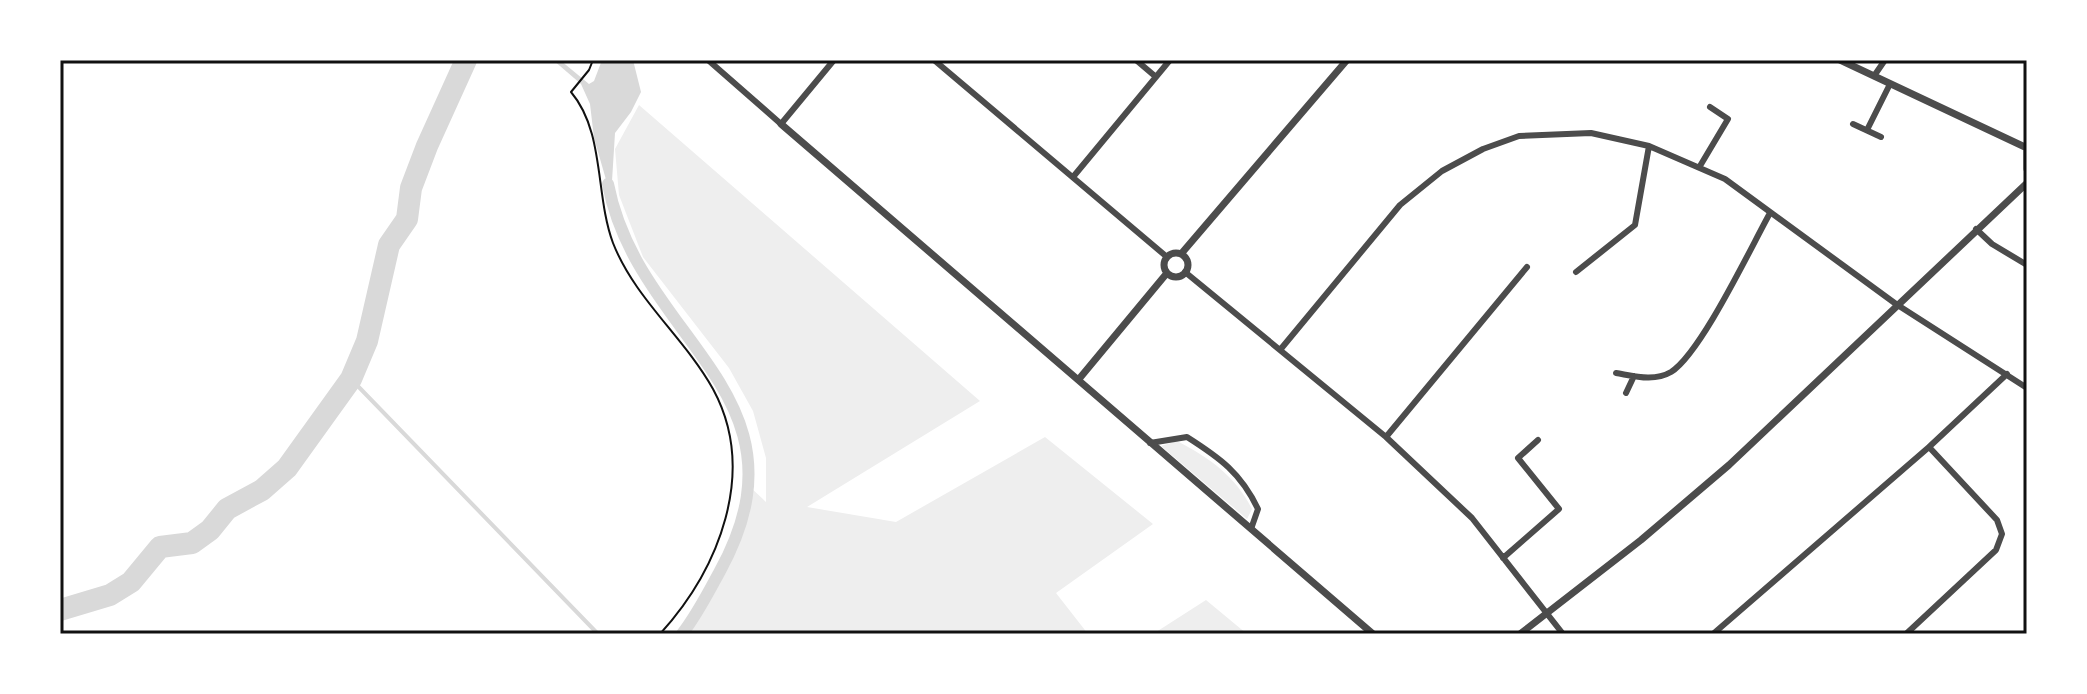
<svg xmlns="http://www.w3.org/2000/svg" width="2087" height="694" viewBox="0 0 2087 694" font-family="Overpass,sans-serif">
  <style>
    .green { fill: #eee }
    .water { fill: #d9d9d9 }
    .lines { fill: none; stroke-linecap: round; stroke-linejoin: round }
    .stream { stroke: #d9d9d9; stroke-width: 4 }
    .canal { stroke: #d9d9d9; stroke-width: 12 }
    .river { stroke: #d9d9d9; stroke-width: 22 }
    .path { stroke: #111; stroke-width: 2 }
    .minor { stroke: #4c4c4c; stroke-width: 6 }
    .tertiary { stroke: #4c4c4c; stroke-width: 7 }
    .neatline { fill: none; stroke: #111; stroke-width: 3 }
  </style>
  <rect width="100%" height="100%" fill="#fff"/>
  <path class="green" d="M 639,105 L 980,401 L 807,507 L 896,522 L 1045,437 L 1153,524 L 1056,593 L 1088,634 L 681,634 L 736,542 L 749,486 L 766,502 L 766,458 L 753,411 L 729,368 L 643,257 L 619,195 L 615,149 Z
    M 1177,441 C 1210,458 1235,476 1252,509 L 1247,519 L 1161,446 Z
    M 1206,600 L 1247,634 L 1153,634 Z"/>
  <path class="water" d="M 553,60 L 560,60 L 589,84 L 594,81 L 602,60 L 633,60 L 641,92 L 631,112 L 615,133 L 611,197 L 594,138 L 590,104 L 581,84 Z"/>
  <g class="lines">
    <path class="stream" d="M 351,379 L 598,634"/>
    <path class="canal" d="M 608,184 C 638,341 817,394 720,571 C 708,593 697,615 682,634"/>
    <path class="river" d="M 60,610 L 110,595 L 131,582 L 160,547 L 192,543 L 210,530 L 227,509 L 262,490 L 287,468 L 351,379 L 367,341 L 389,245 L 407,219 L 411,188 L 427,146 L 466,60"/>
    <path class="path" d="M 593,60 L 589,70 L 571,92 C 605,132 595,195 613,243 C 635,299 684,337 713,389 C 758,472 719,569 660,634
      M 402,634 L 435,634"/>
    <path class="minor" d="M 708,60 L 781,124 L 834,60
      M 934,60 L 1167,257
      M 1136,60 L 1156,77
      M 1874,76 L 1885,60
      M 1853,124 L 1881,137
      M 1867,130 L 1890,84
      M 1700,166 L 1728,119 L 1710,107
      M 1073,177 L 1170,60
      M 1976,229 L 1992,244 L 2027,265
      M 1185,272 L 1386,437 L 1472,518 L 1563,634
      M 1576,272 L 1635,225 L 1649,146
      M 1280,350 L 1400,205 L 1442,171 L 1483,149 L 1519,136 L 1591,133 L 1649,146 L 1725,179 L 1896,304 L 2027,388
      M 1616,373 C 1634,376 1654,382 1671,372 C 1701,353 1750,249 1770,213
      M 1626,393 L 1634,376
      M 1386,437 L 1527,267
      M 1150,443 L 1187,437 C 1220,458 1241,473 1258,509 L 1251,529
      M 1503,558 L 1559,509 L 1518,458 L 1538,440
      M 1713,634 L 1929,447 L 2007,374
      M 1906,634 L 1996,550 L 2002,534 L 1997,520 L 1929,447"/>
    <path class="tertiary" d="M 1840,60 L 2027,148
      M 781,124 L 1373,634
      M 2027,151 L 2027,169
      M1164 265a12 12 0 1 1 24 0a12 12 0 1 1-24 0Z
      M 1181,254 L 1347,60
      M 1079,379 L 1167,273
      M 1520,634 L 1641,540 L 1729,465 L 2027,183"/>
  </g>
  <rect width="2087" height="694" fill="none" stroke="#ffffff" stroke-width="124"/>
  <rect x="62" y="62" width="1963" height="570" class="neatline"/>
</svg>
